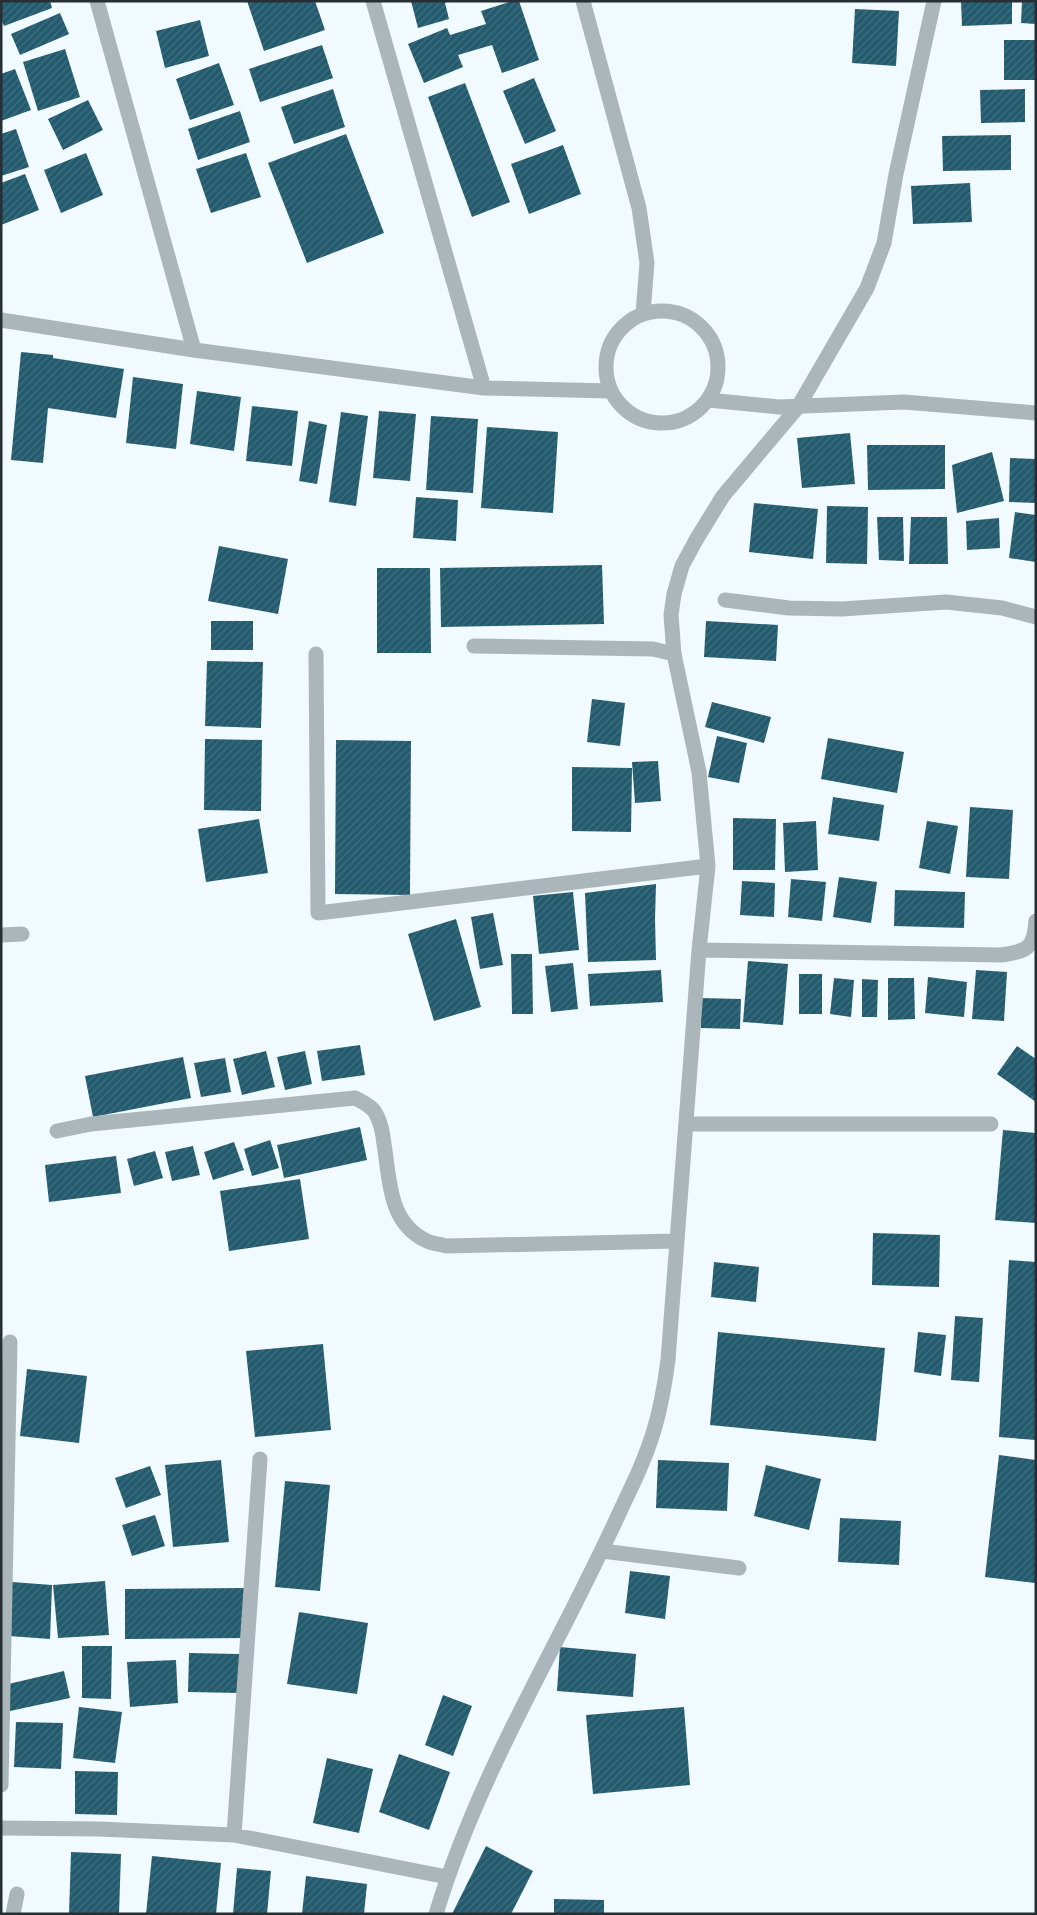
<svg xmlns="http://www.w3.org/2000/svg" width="1037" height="1915" viewBox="0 0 1037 1915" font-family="Ubuntu,sans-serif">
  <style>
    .building { fill: url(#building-hatch) }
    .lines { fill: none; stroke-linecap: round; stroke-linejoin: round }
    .lane { stroke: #abb6bb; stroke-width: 15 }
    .street { stroke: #abb6bb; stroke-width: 15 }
  </style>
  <defs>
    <pattern id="building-hatch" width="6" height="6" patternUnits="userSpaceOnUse" patternTransform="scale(1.25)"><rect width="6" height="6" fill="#235b6e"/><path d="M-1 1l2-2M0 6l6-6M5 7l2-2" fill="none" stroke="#426f7f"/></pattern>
  </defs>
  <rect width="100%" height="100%" fill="#f0faff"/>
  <path class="building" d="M 1,1 L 50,1 L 52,8 L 4,26 L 1,19 Z
    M 247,1 L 315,1 L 325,30 L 264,51 Z
    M 411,1 L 448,1 L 445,3 L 449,19 L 418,28 Z
    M 512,1 L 519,1 L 539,60 L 502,73 L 492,45 L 458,55 L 463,67 L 424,83 L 408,44 L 447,28 L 450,35 L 486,24 L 481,11 Z
    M 961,1 L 1012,1 L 1012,24 L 962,26 Z
    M 1022,1 L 1036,1 L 1036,24 L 1021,23 Z
    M 855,9 L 899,11 L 896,66 L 852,63 Z
    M 60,13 L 69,34 L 20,55 L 11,34 Z
    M 200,20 L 209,56 L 165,68 L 156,31 Z
    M 1004,40 L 1036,40 L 1036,80 L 1004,80 Z
    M 322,45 L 333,78 L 260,102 L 249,69 Z
    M 65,49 L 80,97 L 38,111 L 23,62 Z
    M 219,63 L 234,105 L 190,120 L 176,79 Z
    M 15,69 L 31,110 L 1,121 L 1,74 Z
    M 534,78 L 556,131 L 525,144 L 503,91 Z
    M 465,83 L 510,202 L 472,217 L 428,97 Z
    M 333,89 L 345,127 L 294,144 L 281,107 Z
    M 1025,89 L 1025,122 L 981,123 L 980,90 Z
    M 88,100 L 103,130 L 63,150 L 48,119 Z
    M 240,111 L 250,142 L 198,160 L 188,129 Z
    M 16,129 L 29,167 L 1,176 L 1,134 Z
    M 346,134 L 384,233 L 307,263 L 268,163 Z
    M 1011,135 L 1011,170 L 943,171 L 942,136 Z
    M 563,145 L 581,194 L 529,214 L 511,164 Z
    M 86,153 L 103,195 L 61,213 L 44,170 Z
    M 246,153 L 261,197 L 211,213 L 196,169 Z
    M 25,174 L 39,210 L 1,225 L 1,183 Z
    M 970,183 L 972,222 L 913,224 L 911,186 Z
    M 21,352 L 53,355 L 53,358 L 124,369 L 116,418 L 48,408 L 43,463 L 11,460 Z
    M 133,377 L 183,384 L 176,449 L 126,443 Z
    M 197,391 L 241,397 L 234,451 L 190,444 Z
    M 252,406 L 298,411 L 292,466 L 246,461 Z
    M 379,411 L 416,414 L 410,481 L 373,478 Z
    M 341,412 L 368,416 L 356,506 L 329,502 Z
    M 431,416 L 478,419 L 473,493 L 426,490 Z
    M 309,421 L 327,425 L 317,484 L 299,481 Z
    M 487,427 L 558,432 L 553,513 L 481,508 Z
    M 850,433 L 855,484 L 802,488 L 797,438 Z
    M 867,445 L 945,445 L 945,489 L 868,490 Z
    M 992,452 L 1004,501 L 957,513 L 952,465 Z
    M 1010,458 L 1036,459 L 1036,503 L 1009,502 Z
    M 416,497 L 458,500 L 456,541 L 413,538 Z
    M 754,503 L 818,509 L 813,559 L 749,552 Z
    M 827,506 L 868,507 L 867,564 L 826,563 Z
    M 1015,512 L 1036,515 L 1036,562 L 1009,558 Z
    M 877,517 L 903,517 L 904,561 L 879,560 Z
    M 911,517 L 947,517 L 948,564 L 909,564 Z
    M 999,518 L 1000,548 L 967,550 L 966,521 Z
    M 219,546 L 288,559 L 278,614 L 208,601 Z
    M 602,565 L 604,624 L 441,627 L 440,568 Z
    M 377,568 L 430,568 L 431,653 L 377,653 Z
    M 211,621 L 253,621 L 253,650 L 211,650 Z
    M 706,621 L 778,625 L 776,661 L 704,657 Z
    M 207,661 L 263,662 L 261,728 L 205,726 Z
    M 592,699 L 625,703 L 620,746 L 587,742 Z
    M 712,702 L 771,717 L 764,743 L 705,727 Z
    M 717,736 L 747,743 L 739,783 L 708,777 Z
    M 828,738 L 904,752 L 897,793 L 821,779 Z
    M 205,739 L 262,740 L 261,811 L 204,810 Z
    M 336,740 L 411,741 L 410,895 L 335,894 Z
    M 658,761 L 661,801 L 635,803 L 632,762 Z
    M 572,767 L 632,768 L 631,832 L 572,831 Z
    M 833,797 L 884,805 L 879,841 L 828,834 Z
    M 970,807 L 1013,810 L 1009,879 L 966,877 Z
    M 733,818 L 776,819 L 775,870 L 733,870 Z
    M 259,819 L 268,873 L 206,882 L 198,829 Z
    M 816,821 L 818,870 L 785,872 L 783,823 Z
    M 927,821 L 958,826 L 950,874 L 919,868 Z
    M 839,877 L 877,882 L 871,923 L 833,917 Z
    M 791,879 L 826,882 L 822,921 L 788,917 Z
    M 742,881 L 775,883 L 774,917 L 740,915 Z
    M 656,884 L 655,919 L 656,960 L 588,962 L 585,893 Z
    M 895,890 L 965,892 L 964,928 L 894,926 Z
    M 573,892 L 579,950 L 539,954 L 533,896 Z
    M 493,913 L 503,965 L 480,969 L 471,917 Z
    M 456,919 L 481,1007 L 434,1021 L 408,934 Z
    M 511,954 L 532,954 L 533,1014 L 512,1014 Z
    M 748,961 L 788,964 L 783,1025 L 743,1022 Z
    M 573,963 L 578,1009 L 551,1012 L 545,966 Z
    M 661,970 L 663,1002 L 590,1006 L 588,974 Z
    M 976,970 L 1007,972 L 1004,1021 L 972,1019 Z
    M 799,974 L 822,974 L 822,1014 L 799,1014 Z
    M 928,977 L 967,982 L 964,1017 L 925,1013 Z
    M 834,978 L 854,980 L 851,1017 L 830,1014 Z
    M 888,978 L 914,978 L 915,1019 L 888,1020 Z
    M 862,979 L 878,980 L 877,1017 L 862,1017 Z
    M 701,998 L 741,999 L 740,1029 L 701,1028 Z
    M 360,1045 L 365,1075 L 322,1081 L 317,1051 Z
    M 1017,1046 L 1036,1059 L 1036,1102 L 997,1074 Z
    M 266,1051 L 275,1087 L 242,1095 L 233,1059 Z
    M 305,1051 L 312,1084 L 285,1090 L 277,1057 Z
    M 183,1057 L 191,1098 L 93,1117 L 85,1076 Z
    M 225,1058 L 231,1092 L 201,1097 L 194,1063 Z
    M 360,1127 L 367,1160 L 284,1178 L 277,1145 Z
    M 1003,1130 L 1036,1133 L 1036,1223 L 995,1220 Z
    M 270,1140 L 279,1168 L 252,1176 L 244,1149 Z
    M 234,1142 L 244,1170 L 213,1180 L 204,1152 Z
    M 193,1146 L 200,1175 L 172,1181 L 165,1152 Z
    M 155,1151 L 163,1178 L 134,1186 L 127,1159 Z
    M 116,1156 L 121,1193 L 49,1202 L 45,1165 Z
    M 300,1179 L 309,1239 L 229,1251 L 220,1191 Z
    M 873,1233 L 940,1235 L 939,1287 L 872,1285 Z
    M 1009,1260 L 1036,1262 L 1036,1440 L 999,1437 Z
    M 714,1262 L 759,1267 L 756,1302 L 711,1297 Z
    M 955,1316 L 983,1318 L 979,1382 L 951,1380 Z
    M 718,1332 L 885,1348 L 876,1441 L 710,1425 Z
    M 918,1332 L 946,1335 L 941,1376 L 914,1372 Z
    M 323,1344 L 331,1430 L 255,1437 L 246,1351 Z
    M 27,1369 L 87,1376 L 79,1443 L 20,1436 Z
    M 999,1455 L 1036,1460 L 1035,1583 L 985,1577 Z
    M 221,1460 L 229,1542 L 173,1547 L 165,1465 Z
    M 658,1460 L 729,1463 L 727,1511 L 656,1508 Z
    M 766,1465 L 821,1479 L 809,1530 L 754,1516 Z
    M 150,1466 L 161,1495 L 126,1508 L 115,1478 Z
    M 285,1481 L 330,1485 L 320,1591 L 275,1587 Z
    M 155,1515 L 165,1546 L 132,1556 L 122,1525 Z
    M 840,1518 L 901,1521 L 899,1565 L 838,1562 Z
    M 630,1571 L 670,1576 L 665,1619 L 625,1613 Z
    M 105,1581 L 109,1635 L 58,1638 L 53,1585 Z
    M 12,1582 L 52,1585 L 50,1639 L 9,1636 Z
    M 244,1588 L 245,1638 L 125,1639 L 125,1589 Z
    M 299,1612 L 368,1623 L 357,1694 L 287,1684 Z
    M 82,1646 L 112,1646 L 111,1699 L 82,1698 Z
    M 560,1647 L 636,1654 L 633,1697 L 557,1691 Z
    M 189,1653 L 239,1654 L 239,1693 L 188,1692 Z
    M 176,1660 L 178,1703 L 130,1707 L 127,1662 Z
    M 64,1671 L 70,1698 L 10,1711 L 4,1685 Z
    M 443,1695 L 472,1706 L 453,1756 L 425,1745 Z
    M 79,1707 L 122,1712 L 115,1763 L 73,1758 Z
    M 684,1707 L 690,1785 L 593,1794 L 586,1715 Z
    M 16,1722 L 63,1723 L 61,1769 L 14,1767 Z
    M 399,1754 L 450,1772 L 429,1830 L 379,1812 Z
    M 327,1758 L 373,1769 L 359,1833 L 313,1823 Z
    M 75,1771 L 118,1772 L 117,1815 L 75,1814 Z
    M 486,1846 L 533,1871 L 511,1914 L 452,1914 Z
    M 71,1852 L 121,1854 L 119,1914 L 69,1914 Z
    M 152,1856 L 221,1863 L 216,1914 L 146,1914 Z
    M 237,1868 L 271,1871 L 267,1914 L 233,1914 Z
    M 306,1876 L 367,1884 L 364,1914 L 302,1914 Z
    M 554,1899 L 604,1900 L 604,1914 L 554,1914 Z"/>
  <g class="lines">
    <path class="lane" d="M 474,646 L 653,649 L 674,654"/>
    <path class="street" d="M 97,1 L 194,350
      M 373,1 L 484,388
      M 583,1 L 639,208 L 647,263 L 643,313
      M606 367a56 56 0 1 1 112 0a56 56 0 1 1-112 0Z
      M 1,320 L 194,350 L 484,388 L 611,391
      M 708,400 L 779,407 L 904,402 L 1036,413
      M 725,600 L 789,608 L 842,609 L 946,602 L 1002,608 L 1036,617
      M 316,654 L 318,913 L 708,866
      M 1,935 L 22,934
      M 699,950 L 1001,955 C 1027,951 1034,949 1036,921
      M 686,1124 L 991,1124
      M 57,1131 L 91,1124 L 355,1098 C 362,1102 372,1106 376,1114 C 381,1123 383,1134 384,1144 C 390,1180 388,1223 427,1241 C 433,1244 440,1244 446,1246 L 677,1241
      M 602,1551 L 739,1568
      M 1,1785 L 10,1342
      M 1,1828 L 99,1829 L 234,1835 L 447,1877
      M 234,1835 L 260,1459
      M 13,1914 L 17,1894
      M 436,1914 C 467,1811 518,1715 567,1620 C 586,1582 605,1545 622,1507 C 634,1482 646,1457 654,1430 C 661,1407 665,1383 668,1360 L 699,950 L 708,866 L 699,772 L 674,654 L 671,615 L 674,594 L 682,566 L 696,540 L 723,496 L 798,407 L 867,288 L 884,243 L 896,174 L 934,1"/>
  </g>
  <rect width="1037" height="1915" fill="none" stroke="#252f34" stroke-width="5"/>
</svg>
